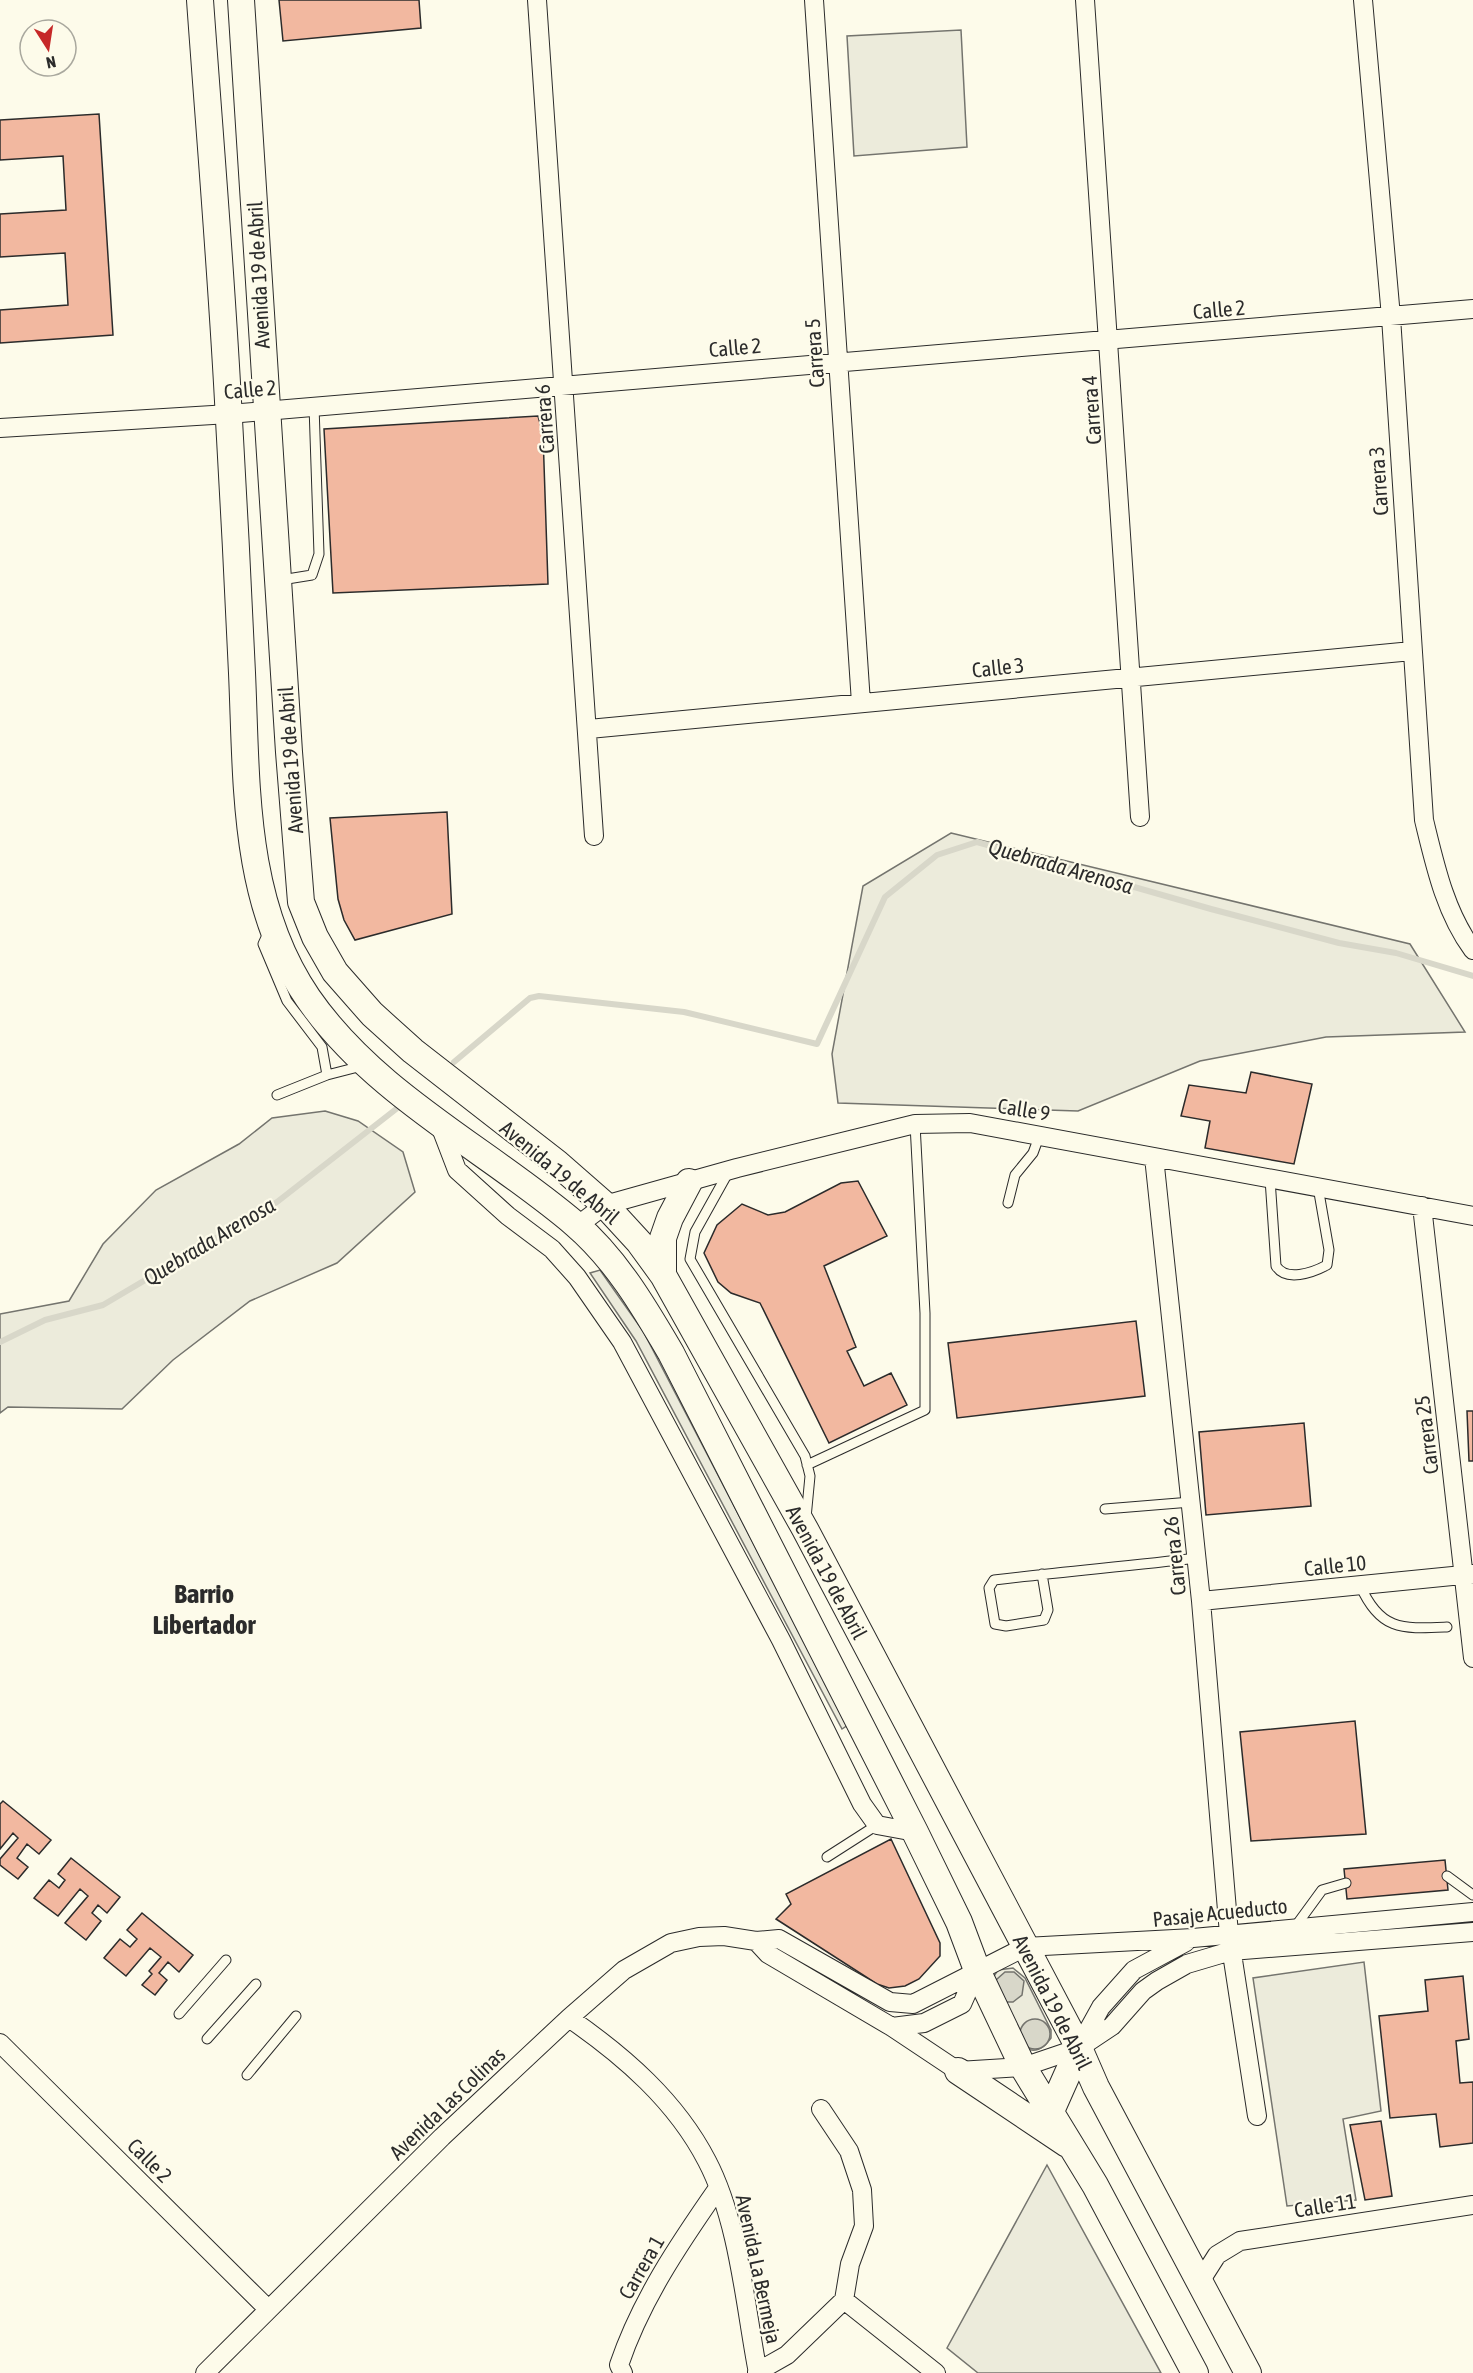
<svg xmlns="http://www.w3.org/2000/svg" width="1473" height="2373" viewBox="0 0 1473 2373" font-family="'Asap Condensed',sans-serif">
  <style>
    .green { fill: #ecebdb; stroke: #74746e; stroke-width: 1.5 }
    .water { fill: #d8d7c9; stroke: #74746e; stroke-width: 1.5 }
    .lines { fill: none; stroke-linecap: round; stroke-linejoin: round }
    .stream { stroke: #d8d7c9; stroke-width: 6 }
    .building { fill: #f2b8a0; stroke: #2b2b2b; stroke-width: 1.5 }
    .service-casing { stroke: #2b2b2b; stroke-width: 11 }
    .minor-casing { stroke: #2b2b2b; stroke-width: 20 }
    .secondary-casing { stroke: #2b2b2b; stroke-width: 28 }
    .service { stroke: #fdfbea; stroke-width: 9 }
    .minor { stroke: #fdfbea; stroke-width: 18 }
    .secondary { stroke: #fdfbea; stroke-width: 26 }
    .labels { text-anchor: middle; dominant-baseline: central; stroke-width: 4.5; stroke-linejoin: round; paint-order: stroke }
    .street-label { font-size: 21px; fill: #2b2b2b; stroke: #fdfbea }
    .water-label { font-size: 22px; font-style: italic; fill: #2b2b2b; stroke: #fdfbea }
    .district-label { font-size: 27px; font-weight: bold; fill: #2b2b2b; stroke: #fdfbea }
  </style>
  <rect width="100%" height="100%" fill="#fdfbea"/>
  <path class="green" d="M 961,30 L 967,147 L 854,156 L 847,36 Z
    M 951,833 L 1410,944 L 1465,1032 L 1326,1037 L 1200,1061 L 1078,1111 L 838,1103 L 832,1054 L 863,886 Z
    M 325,1111 L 358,1121 L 403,1152 L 415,1192 L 337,1263 L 250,1301 L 173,1360 L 122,1409 L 8,1407 L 0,1413 L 0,1314 L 69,1301 L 103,1244 L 156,1190 L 239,1144 L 272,1118 Z
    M 600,1270 L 643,1331 L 848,1725 L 842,1729 L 636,1341 L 590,1273 Z
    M 1364,1962 L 1381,2111 L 1343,2119 L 1356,2200 L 1287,2206 L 1253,1978 Z
    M 1013,1968 L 1025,1978 L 1051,2030 L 1051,2038 C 1043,2049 1035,2054 1022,2047 L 994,1976 L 998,1970 Z
    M 1047,2165 L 1161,2373 L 978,2373 L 947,2348 Z"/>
  <path class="water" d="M 1005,1972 L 1014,1972 L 1024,1981 L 1022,1995 L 1013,2002 L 1005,2002 L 996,1980 Z
    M1020 2034a15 15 0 1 1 30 0a15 15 0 1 1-30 0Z"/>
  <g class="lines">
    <path class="stream" d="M 454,1062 L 530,998 L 539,996 L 684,1012 L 817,1044 L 885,897 L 937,855 L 977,842 L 1211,909 L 1339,943 L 1396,953 L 1473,976
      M 0,1342 L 45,1320 L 103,1305 L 277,1202 L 400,1106"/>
  </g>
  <path class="building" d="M 279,0 L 419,0 L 421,28 L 283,41 Z
    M 99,114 L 113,335 L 0,343 L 0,310 L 68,305 L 65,253 L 0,257 L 0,214 L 66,210 L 63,156 L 0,160 L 0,120 Z
    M 538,416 L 543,434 L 548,584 L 333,593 L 324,429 Z
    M 447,812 L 452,914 L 355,940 L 344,920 L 338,899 L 330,818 Z
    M 1251,1072 L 1312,1084 L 1294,1164 L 1205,1148 L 1210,1121 L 1181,1116 L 1189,1085 L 1246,1093 Z
    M 858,1181 L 887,1236 L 824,1266 L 856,1347 L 847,1351 L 864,1386 L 891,1373 L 907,1405 L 829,1443 L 760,1303 L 731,1293 L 718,1282 L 704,1253 L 717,1225 L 742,1204 L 768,1215 L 785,1212 L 841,1183 Z
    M 1136,1321 L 1145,1396 L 957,1418 L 948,1343 Z
    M 1467,1411 L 1473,1411 L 1473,1461 L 1469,1461 Z
    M 1304,1423 L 1311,1506 L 1206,1515 L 1199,1432 Z
    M 1355,1721 L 1366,1834 L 1251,1841 L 1240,1732 Z
    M 3,1801 L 51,1840 L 39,1854 L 27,1844 L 17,1858 L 28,1867 L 18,1879 L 0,1865 L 0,1859 L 18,1838 L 13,1833 L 0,1849 L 0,1804 Z
    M 891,1839 L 940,1943 L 940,1956 L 919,1979 L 905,1986 L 889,1988 L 877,1984 L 776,1919 L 791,1904 L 786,1894 Z
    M 71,1858 L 120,1897 L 107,1913 L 98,1905 L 92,1913 L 101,1921 L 86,1940 L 65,1923 L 88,1896 L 80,1889 L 58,1916 L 34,1898 L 49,1880 L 59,1888 L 65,1880 L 58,1874 Z
    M 1445,1860 L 1448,1890 L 1347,1899 L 1344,1869 Z
    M 142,1913 L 193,1955 L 179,1972 L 168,1962 L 159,1973 L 167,1980 L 155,1995 L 142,1985 L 152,1974 L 149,1971 L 161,1957 L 150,1948 L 126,1976 L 104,1958 L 120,1939 L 130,1947 L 137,1939 L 127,1930 Z
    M 1463,1976 L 1469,2039 L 1456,2041 L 1460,2083 L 1473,2082 L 1473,2143 L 1440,2147 L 1436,2114 L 1390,2118 L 1379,2016 L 1428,2011 L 1425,1980 Z
    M 1381,2121 L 1392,2196 L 1365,2200 L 1350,2125 Z"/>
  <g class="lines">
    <defs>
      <path id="service" d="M 281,580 L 312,575 L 319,554 L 314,406
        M 269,931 L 263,944 L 287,1001 L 322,1047 L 327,1075
        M 277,1095 L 327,1075 L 362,1066
        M 729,1171 L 695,1232 L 690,1259 L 805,1456 L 810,1476 L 806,1518
        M 1270,1179 L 1276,1266 C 1286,1282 1312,1273 1327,1265 L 1329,1250 L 1318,1187
        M 1008,1203 L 1015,1175 L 1033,1153 L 1040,1134
        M 807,1465 L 925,1410 L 925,1313 L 915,1124
        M 1105,1509 L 1191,1502
        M 1042,1574 L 1048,1610 L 1044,1620 L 1006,1626 L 995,1624 L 989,1588 L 994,1580 C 1061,1572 1129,1566 1197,1558
        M 1360,1585 C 1380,1631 1402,1629 1447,1627
        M 827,1857 L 877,1825
        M 1447,1876 L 1473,1895
        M 1295,1927 L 1322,1890 L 1346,1883
        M 179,2014 L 226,1960
        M 207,2039 L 256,1984
        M 247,2075 L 296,2016"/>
      <path id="minor" d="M 537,0 L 594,836
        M 814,0 L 861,703
        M 1085,0 L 1140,817
        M 1363,0 L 1391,317 L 1424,820 C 1435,865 1445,912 1473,950
        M 0,428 L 229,414 L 1473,309
        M 589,729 L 1412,651
        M 439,1123 L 457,1170 L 508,1216 L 552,1249 L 577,1277 L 622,1342 L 781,1640 L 862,1804 L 877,1825 L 915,1832
        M 1154,1157 L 1201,1601 L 1229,1934 L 1257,2116
        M 1422,1206 L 1473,1658
        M 577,1226 L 605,1205 L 737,1168 L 915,1124 L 970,1123 L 1473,1216
        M 1201,1601 L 1473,1574
        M 756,1941 L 768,1954 L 892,2027 L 958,2071 L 1023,2067 L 1079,2048 L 1112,2026 L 1143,1991 L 1157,1981 L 1187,1964 L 1231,1951 L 1473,1932
        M 569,2018 C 624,2056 676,2101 707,2161 C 739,2222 745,2306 758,2373
        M 892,2027 L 924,2023 L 962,2004 L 977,1970
        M 0,2043 L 268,2309
        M 1080,2045 L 1101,2007 L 1134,1970 L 1186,1942
        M 1201,2280 L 1217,2255 L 1240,2241 L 1473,2205
        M 844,2300 L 936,2373
        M 757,2372 L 787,2355 L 844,2300 L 850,2264 L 864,2226 L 862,2190 L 849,2151 L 821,2109
        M 205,2373 L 442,2137 L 569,2018 L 624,1970 L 671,1943 L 699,1937 L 724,1936 L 756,1941 L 779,1939 L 890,2002 L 913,2004 L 1025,1947 L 1193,1938 L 1473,1912
        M 623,2373 L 619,2365 C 641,2300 679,2244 718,2188"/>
      <path id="secondary" d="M 200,0 C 210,140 222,280 229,420 C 234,504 238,589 242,673 C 247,784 242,902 308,998 C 375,1095 487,1149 575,1224 C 616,1259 644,1307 671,1353 L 915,1832 L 959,1922 L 977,1970 L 1023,2067 L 1095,2185 L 1195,2373
        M 241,0 L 289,752 L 301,902 L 315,937 L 335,972 L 372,1014 L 413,1051 L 557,1163 L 605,1205 L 639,1242 L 663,1275 L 805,1529 L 1079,2048 L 1096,2087 L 1248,2373
        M 663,1275 L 663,1238 L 670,1218 L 689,1182
        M 958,2071 L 1067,2144
        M 1051,2111 L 1079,2048"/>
    </defs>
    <use href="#service" class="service-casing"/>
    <use href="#minor" class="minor-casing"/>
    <use href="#secondary" class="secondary-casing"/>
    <use href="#service" class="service"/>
    <use href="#minor" class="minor"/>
    <use href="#secondary" class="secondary"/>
  </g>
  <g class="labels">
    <g class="street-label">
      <text transform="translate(258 275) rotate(-93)">Avenida 19 de Abril</text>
      <text transform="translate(1219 309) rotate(-5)">Calle 2</text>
      <text transform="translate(735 347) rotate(-5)">Calle 2</text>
      <text transform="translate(814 353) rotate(-94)">Carrera 5</text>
      <text transform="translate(250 389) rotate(-5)">Calle 2</text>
      <text transform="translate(1091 410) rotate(-94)">Carrera 4</text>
      <text transform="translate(544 419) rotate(-94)">Carrera 6</text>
      <text transform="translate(1378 481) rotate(-94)">Carrera 3</text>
      <text transform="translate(998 667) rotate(-6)">Calle 3</text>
      <text transform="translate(290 760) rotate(-94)">Avenida 19 de Abril</text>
      <text transform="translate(1024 1109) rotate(9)">Calle 9</text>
      <text transform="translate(560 1172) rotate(40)">Avenida 19 de Abril</text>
      <text transform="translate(1426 1435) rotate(-97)">Carrera 25</text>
      <text transform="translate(1174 1556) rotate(-96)">Carrera 26</text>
      <text transform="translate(1335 1565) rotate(-6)">Calle 10</text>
      <text transform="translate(827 1572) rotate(62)">Avenida 19 de Abril</text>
      <text transform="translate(1220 1912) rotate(-6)">Pasaje Acueducto</text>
      <text transform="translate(1053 2002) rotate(63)">Avenida 19 de Abril</text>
      <text transform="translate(447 2103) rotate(-44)">Avenida Las Colinas</text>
      <text transform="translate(150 2160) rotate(45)">Calle 2</text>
      <text transform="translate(1325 2205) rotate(-9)">Calle 11</text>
      <text transform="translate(641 2267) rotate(-60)">Carrera 1</text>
      <text transform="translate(759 2269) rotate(78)">Avenida La Bermeja</text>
    </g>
    <g class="water-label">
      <text transform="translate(1061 866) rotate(16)">Quebrada Arenosa</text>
      <text transform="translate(209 1241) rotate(-31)">Quebrada Arenosa</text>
    </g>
    <g class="district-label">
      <text x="204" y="1593">Barrio<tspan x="204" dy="31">Libertador</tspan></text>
    </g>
  </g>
  <g transform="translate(48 48) rotate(168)"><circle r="28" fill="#fdfbea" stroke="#a9a89e" stroke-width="1.5"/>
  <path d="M0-4.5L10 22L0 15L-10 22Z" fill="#c62828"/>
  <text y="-9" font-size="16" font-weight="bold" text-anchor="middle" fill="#2b2b2b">N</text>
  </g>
</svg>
